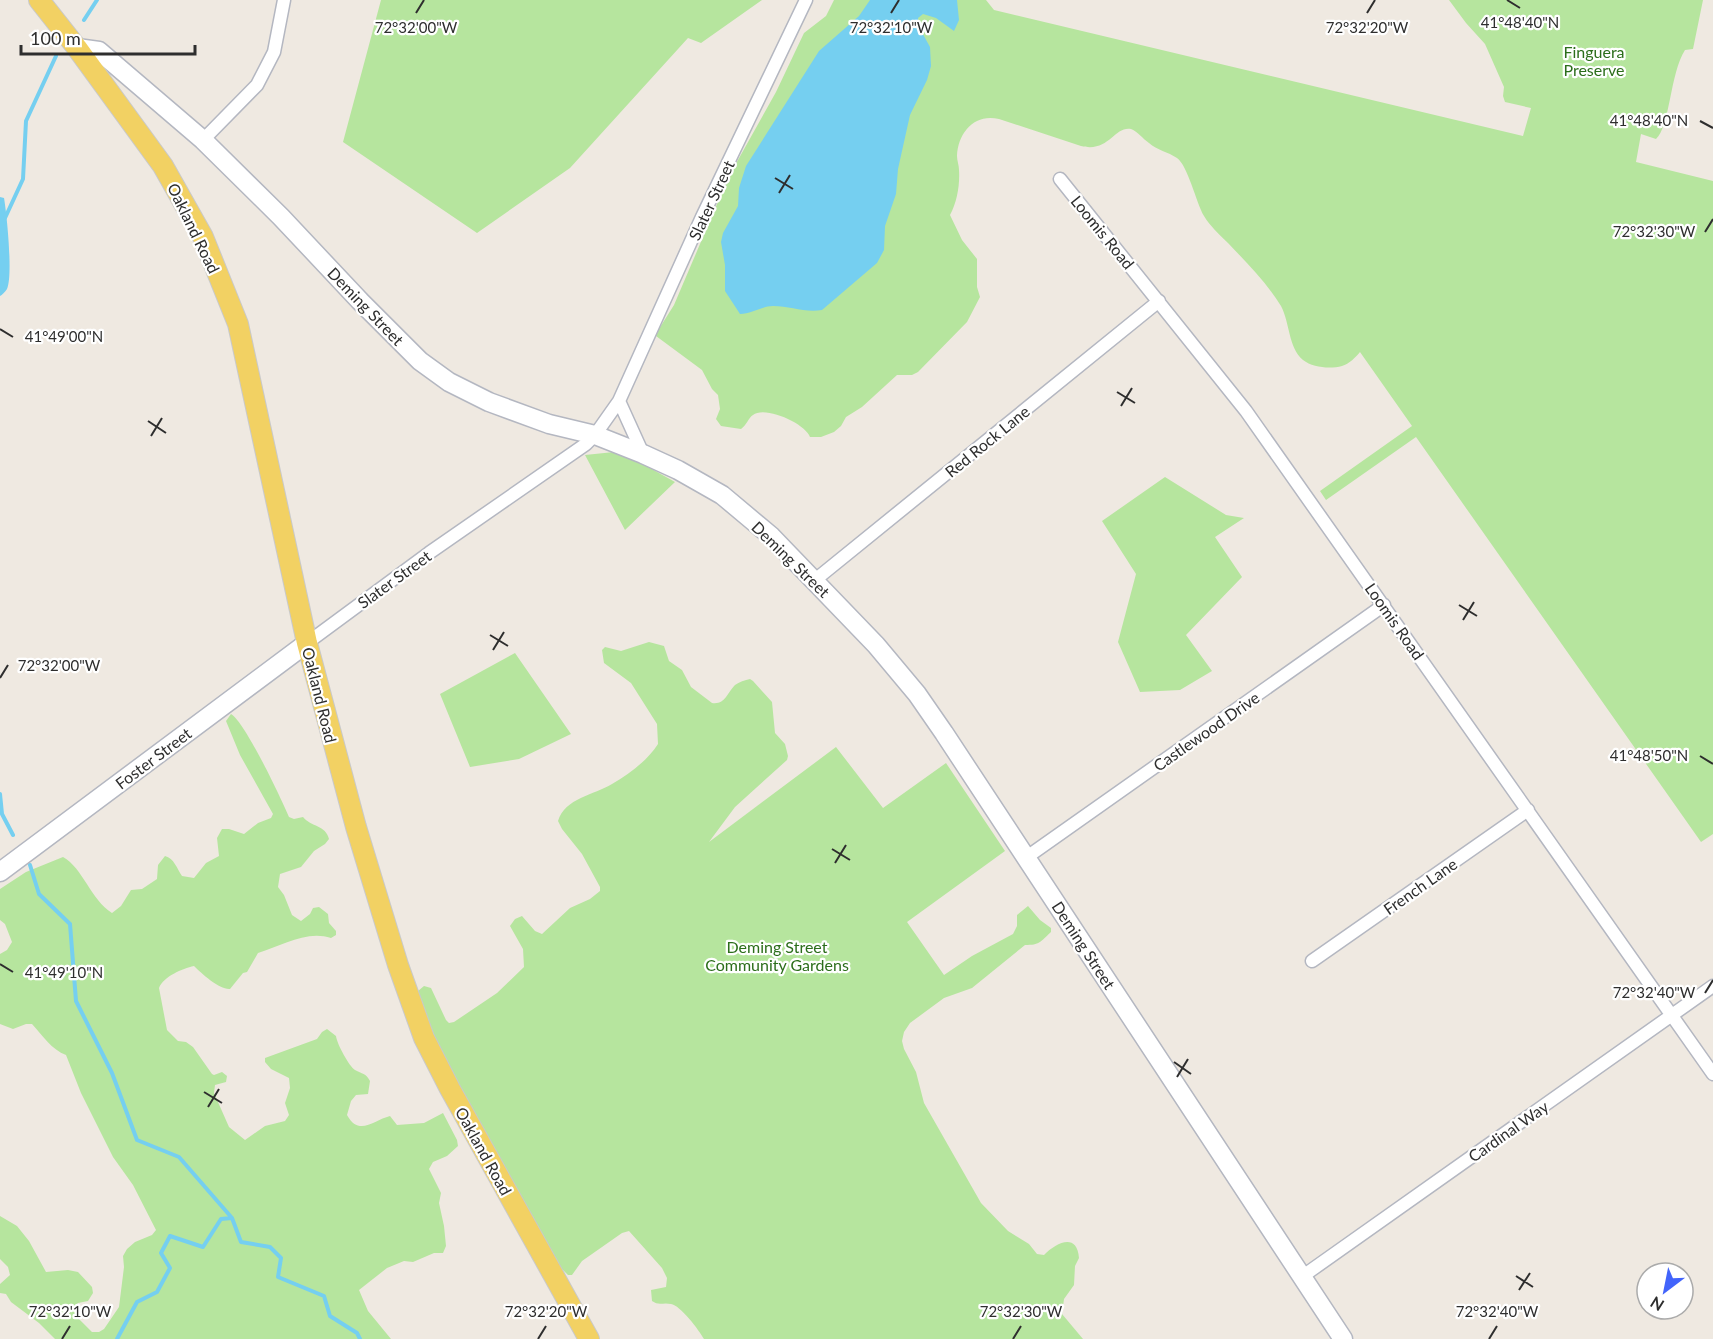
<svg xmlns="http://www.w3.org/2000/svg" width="1713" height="1339" viewBox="0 0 1713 1339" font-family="Lato,sans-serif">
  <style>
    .green { fill: #b6e59e }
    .water { fill: #75cff0 }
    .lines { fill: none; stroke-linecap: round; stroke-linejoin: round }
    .stream { stroke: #75cff0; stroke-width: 4 }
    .street-casing { stroke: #b4b7c1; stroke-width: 15 }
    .secondary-casing { stroke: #b4b7c1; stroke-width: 21 }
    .primary-casing { stroke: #c9c9c9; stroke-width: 22 }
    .street { stroke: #fff; stroke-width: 12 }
    .secondary { stroke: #fff; stroke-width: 18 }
    .primary { stroke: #f2d163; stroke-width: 20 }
    .ticks { fill: none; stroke: #2e2e2e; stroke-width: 2 }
    .labels { text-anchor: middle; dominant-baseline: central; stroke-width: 4.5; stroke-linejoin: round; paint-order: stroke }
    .park-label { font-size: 16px; fill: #2c6e1b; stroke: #fff }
    .street-label { font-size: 16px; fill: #2e2e2e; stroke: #fff }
    .ticks-label { font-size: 15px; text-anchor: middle; fill: #2e2e2e; stroke: #fff; stroke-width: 4.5; stroke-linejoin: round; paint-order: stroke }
  </style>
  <rect width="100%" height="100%" fill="#efe9e1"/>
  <path class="green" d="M 381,0 L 762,0 L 701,43 L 688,38 L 570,168 L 477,233 L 343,142 Z
    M 834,0 L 986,0 L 994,10 L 1523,136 L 1531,108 L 1505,102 L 1503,96 L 1504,87 L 1485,44 L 1466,23 L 1449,0 L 1703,0 L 1693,49 L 1685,50 C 1670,73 1670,127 1656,139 L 1641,134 L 1636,162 L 1713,181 L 1713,834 L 1701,842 L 1416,437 L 1326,500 L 1320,491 L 1412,426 L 1360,352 C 1356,357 1349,364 1342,366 C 1331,369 1313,368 1303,360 C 1288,347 1290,323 1281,306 C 1267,283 1246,262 1228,243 C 1219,234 1210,226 1204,216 C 1196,202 1188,166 1177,158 C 1168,152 1157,150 1149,143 C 1143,139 1137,131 1131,129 C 1114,126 1109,153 1081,146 L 999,119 C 975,113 958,132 957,156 C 957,161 959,165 959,170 C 960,185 957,202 950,215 L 962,240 L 977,259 L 977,287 L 980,297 L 967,322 L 918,372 L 912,375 L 897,375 L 862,407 L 846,417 L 841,426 L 834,432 L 821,437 L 810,437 C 806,424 765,405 753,415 C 748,418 747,425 741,429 L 721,426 L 716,419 L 720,409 L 718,395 L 712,389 L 702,370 L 656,336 L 657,332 L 674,305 L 729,176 L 776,92 L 804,33 L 826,16 Z
    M 614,452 L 641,463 L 675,482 L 625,530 L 585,455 Z
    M 1165,477 L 1226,515 L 1244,518 L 1215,537 L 1242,577 L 1186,635 L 1212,671 L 1180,690 L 1140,692 L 1118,642 L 1136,574 L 1102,521 Z
    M 649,642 L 664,646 L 669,661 L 682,670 L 691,687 L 712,703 C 725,705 727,693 735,685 C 739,682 745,680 750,679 L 753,681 L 772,702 L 775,733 L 785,744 L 788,756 L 787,760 L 735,807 L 709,842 L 836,747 L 883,808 L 946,763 L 1005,851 L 907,922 L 944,975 L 972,956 L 1013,934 L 1017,926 L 1017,915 L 1028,906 L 1040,920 L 1051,928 L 1051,932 C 1040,942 1040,945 1025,945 L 972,988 L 944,998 L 910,1023 L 904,1032 L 902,1041 L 904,1049 L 916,1072 L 924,1103 L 981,1203 L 1008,1231 L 1029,1244 L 1037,1254 L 1044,1255 C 1056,1243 1077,1232 1079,1258 L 1075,1266 L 1074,1285 L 1064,1299 L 1062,1314 L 1083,1339 L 704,1339 C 699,1330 680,1305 671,1304 C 663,1302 659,1306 652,1301 L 651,1290 L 666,1287 L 667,1278 L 662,1268 L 629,1231 L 622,1233 L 582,1261 L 572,1275 L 568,1275 L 561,1268 L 430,1040 L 418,991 L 424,986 L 431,988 L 446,1020 L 449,1023 L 454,1022 L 497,993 L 524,967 L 523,949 L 510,926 L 515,919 L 522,916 L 535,931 L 542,934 L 570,908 L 590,899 L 600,891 L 600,887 L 582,854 L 562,829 L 558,821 C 565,798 594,795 612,784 C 629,774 647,761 658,744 L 657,724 L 631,683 L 604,663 L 602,650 L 605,647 L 621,651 Z
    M 515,653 L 571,734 L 519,759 L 470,767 L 440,694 Z
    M 231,714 C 245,722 281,798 289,817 L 294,819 L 303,817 C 311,827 326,825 329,839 L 325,844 L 314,851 L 301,867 L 280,874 L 278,887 L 284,895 L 292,915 L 301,921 L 310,914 L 313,908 L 319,907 L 328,914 L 329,923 L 336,931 L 336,935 L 331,938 C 306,930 282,946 258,953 L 247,972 L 243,973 L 230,989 C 220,990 202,974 194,966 C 182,969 164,976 159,988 L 167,1030 L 178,1041 L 186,1042 L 193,1047 L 212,1074 L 214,1075 L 222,1072 L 227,1076 L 226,1082 L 215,1085 L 214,1093 L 229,1127 L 245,1140 L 265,1126 L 285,1121 L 289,1115 L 285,1103 L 290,1088 L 289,1078 L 271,1069 L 265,1062 L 265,1058 L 317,1039 L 322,1032 L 327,1029 L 336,1036 C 337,1044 349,1066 355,1070 C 362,1074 366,1073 370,1081 L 368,1094 L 356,1095 L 351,1101 L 347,1115 C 359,1137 374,1120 390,1116 L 397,1125 L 424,1123 L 443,1113 L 457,1140 L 458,1146 L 447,1156 L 433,1162 L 429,1169 L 441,1193 L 439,1203 L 444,1226 L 446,1246 L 443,1253 L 434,1253 L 413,1262 L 404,1261 L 387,1268 L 359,1290 L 368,1311 L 391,1339 L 55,1339 L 39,1323 L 11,1302 L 6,1294 L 0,1293 L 0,1284 L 10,1275 L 8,1267 L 0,1259 L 0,1216 L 17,1226 L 29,1241 L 46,1272 L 68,1270 L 78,1272 L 92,1287 L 93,1293 L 88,1301 L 78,1303 L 73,1310 L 78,1318 L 92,1332 L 99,1332 L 104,1329 L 119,1307 L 124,1267 L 123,1256 L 127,1249 L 135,1242 L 152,1235 L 156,1230 L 133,1185 L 113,1157 L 81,1093 L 66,1055 C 52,1050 42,1035 32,1024 L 26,1024 L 13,1029 L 0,1024 L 0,954 L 7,950 L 12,942 L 5,924 L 0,920 L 0,889 L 26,872 L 63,857 C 83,868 91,900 112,913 L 121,906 L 131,890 L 142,889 L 157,879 L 158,865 L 165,856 C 174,858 177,869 182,876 L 194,878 L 206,863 L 219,856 L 217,838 L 222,829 L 229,829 L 244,834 L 258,823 L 271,818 L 273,814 L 240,755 L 226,721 Z"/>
  <path class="water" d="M 870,0 L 957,0 L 959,20 L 954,31 L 936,18 L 923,14 L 918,18 L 919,27 L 930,47 L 931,66 L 927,80 L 910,115 L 898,169 L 896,194 L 885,226 L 884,250 L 877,263 L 822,310 C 805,313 790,306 773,306 C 762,306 752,314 740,314 L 725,291 L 725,265 L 721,242 L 723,233 L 738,206 L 739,188 L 746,166 L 819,51 L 859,16 Z
    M 0,197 L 4,198 C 7,215 13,276 7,289 C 5,292 2,295 0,296 Z"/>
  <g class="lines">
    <path class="stream" d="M 84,20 L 97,0
      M 5,218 L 23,179 L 26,121 L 56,56
      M 0,794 L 2,814 L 13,835
      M 30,865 L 39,894 L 70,924 L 76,1001 L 112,1073 L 137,1140 L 179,1157 L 232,1218
      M 117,1339 L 137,1302 L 157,1292 L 170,1268 L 161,1253 L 170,1236 L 203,1247 L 221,1219 L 232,1218 L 241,1242 L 270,1247 L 281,1258 L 278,1277 L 324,1296 L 330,1316 L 357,1333 L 360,1339"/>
    <defs>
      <path id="street" d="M 203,140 L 257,85 L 274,52 L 284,0
        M 1060,179 L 1246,411 L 1713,1074
        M 619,401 L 643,454
        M 815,580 L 1159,301
        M 307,643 L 429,553 L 586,444 L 595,435 L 619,401 L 702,217 L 806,0
        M 1027,857 L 1384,605
        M 1312,961 L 1528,810
        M 1303,1276 L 1713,986"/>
      <path id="secondary" d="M 77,48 L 99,51 L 203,140 L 281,217 L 360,301 L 420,361 L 449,382 L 489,402 L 549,424 L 595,435 L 643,454 L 678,470 L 722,495 L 771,536 L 876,645 L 917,694 L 944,733 L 1343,1339
        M 0,872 L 307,643"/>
      <path id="primary" d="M 39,0 L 77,48 L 163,166 L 203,237 L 238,324 L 307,643 L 356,827 L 398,965 L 424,1038 L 450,1089 L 589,1339"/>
    </defs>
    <use href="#street" class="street-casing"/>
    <use href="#secondary" class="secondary-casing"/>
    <use href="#primary" class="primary-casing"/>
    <use href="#street" class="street"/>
    <use href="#secondary" class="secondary"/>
    <use href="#primary" class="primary"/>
  </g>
  <path class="ticks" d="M 1507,0 L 1520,8M 416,13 L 424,0M 891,13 L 899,0M 1367,13 L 1375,0M 1700,121 L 1713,128M 775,178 L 793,189M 779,193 L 790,175M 1705,232 L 1713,219M 0,329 L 13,337M 1117,392 L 1135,403M 1121,406 L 1132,388M 148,421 L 166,433M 151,436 L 162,418M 1459,605 L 1477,616M 1463,620 L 1474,602M 490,635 L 508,646M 493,650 L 504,632M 0,678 L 8,665M 1700,756 L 1713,764M 832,849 L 850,860M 835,863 L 846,845M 0,964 L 13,972M 1705,993 L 1713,980M 1174,1062 L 1191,1074M 1177,1077 L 1188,1059M 204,1092 L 222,1103M 208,1107 L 219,1089M 1516,1276 L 1533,1287M 1519,1290 L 1530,1273M 62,1339 L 70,1326M 538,1339 L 546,1326M 1013,1339 L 1021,1326M 1489,1339 L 1497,1326"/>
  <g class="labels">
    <g class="park-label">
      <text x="1594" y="51">Finguera<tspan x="1594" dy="18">Preserve</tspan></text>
      <text x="777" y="946">Deming Street<tspan x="777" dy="18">Community Gardens</tspan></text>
    </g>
    <g class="street-label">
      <text transform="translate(711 200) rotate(-65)">Slater Street</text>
      <text transform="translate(194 228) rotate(64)">Oakland Road</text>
      <text transform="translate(1103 232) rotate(51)">Loomis Road</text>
      <text transform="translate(366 306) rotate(46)">Deming Street</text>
      <text transform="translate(987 441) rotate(-39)">Red Rock Lane</text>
      <text transform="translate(791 559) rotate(44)">Deming Street</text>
      <text transform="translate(394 579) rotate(-36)">Slater Street</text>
      <text transform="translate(1395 621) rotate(55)">Loomis Road</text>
      <text transform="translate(320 695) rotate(76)">Oakland Road</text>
      <text transform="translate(1206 731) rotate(-35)">Castlewood Drive</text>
      <text transform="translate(153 758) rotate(-37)">Foster Street</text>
      <text transform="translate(1420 886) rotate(-35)">French Lane</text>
      <text transform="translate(1084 945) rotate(57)">Deming Street</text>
      <text transform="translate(1508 1131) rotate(-35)">Cardinal Way</text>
      <text transform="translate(484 1151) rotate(61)">Oakland Road</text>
    </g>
  </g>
  <g class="ticks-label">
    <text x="1520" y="28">41°48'40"N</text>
    <text x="416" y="33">72°32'00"W</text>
    <text x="891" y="33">72°32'10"W</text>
    <text x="1367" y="33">72°32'20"W</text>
    <text x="1649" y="126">41°48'40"N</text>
    <text x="1654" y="237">72°32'30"W</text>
    <text x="64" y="342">41°49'00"N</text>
    <text x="59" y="671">72°32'00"W</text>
    <text x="1649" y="761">41°48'50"N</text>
    <text x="64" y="978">41°49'10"N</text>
    <text x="1654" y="998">72°32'40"W</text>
    <text x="70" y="1317">72°32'10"W</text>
    <text x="546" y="1317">72°32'20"W</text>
    <text x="1021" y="1317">72°32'30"W</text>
    <text x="1497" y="1317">72°32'40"W</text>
  </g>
  <g transform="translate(1665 1291) rotate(212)"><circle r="28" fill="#ffffff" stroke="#ababab" stroke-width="1.5"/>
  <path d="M0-4.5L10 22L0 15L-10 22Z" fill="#4264fb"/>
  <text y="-9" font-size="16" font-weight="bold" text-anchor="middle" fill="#2e2e2e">N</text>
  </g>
  <path d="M21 45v9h174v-9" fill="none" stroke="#2e2e2e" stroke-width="3"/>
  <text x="30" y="45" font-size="18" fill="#2e2e2e" stroke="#ffffff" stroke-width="4.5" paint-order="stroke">100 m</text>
</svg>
